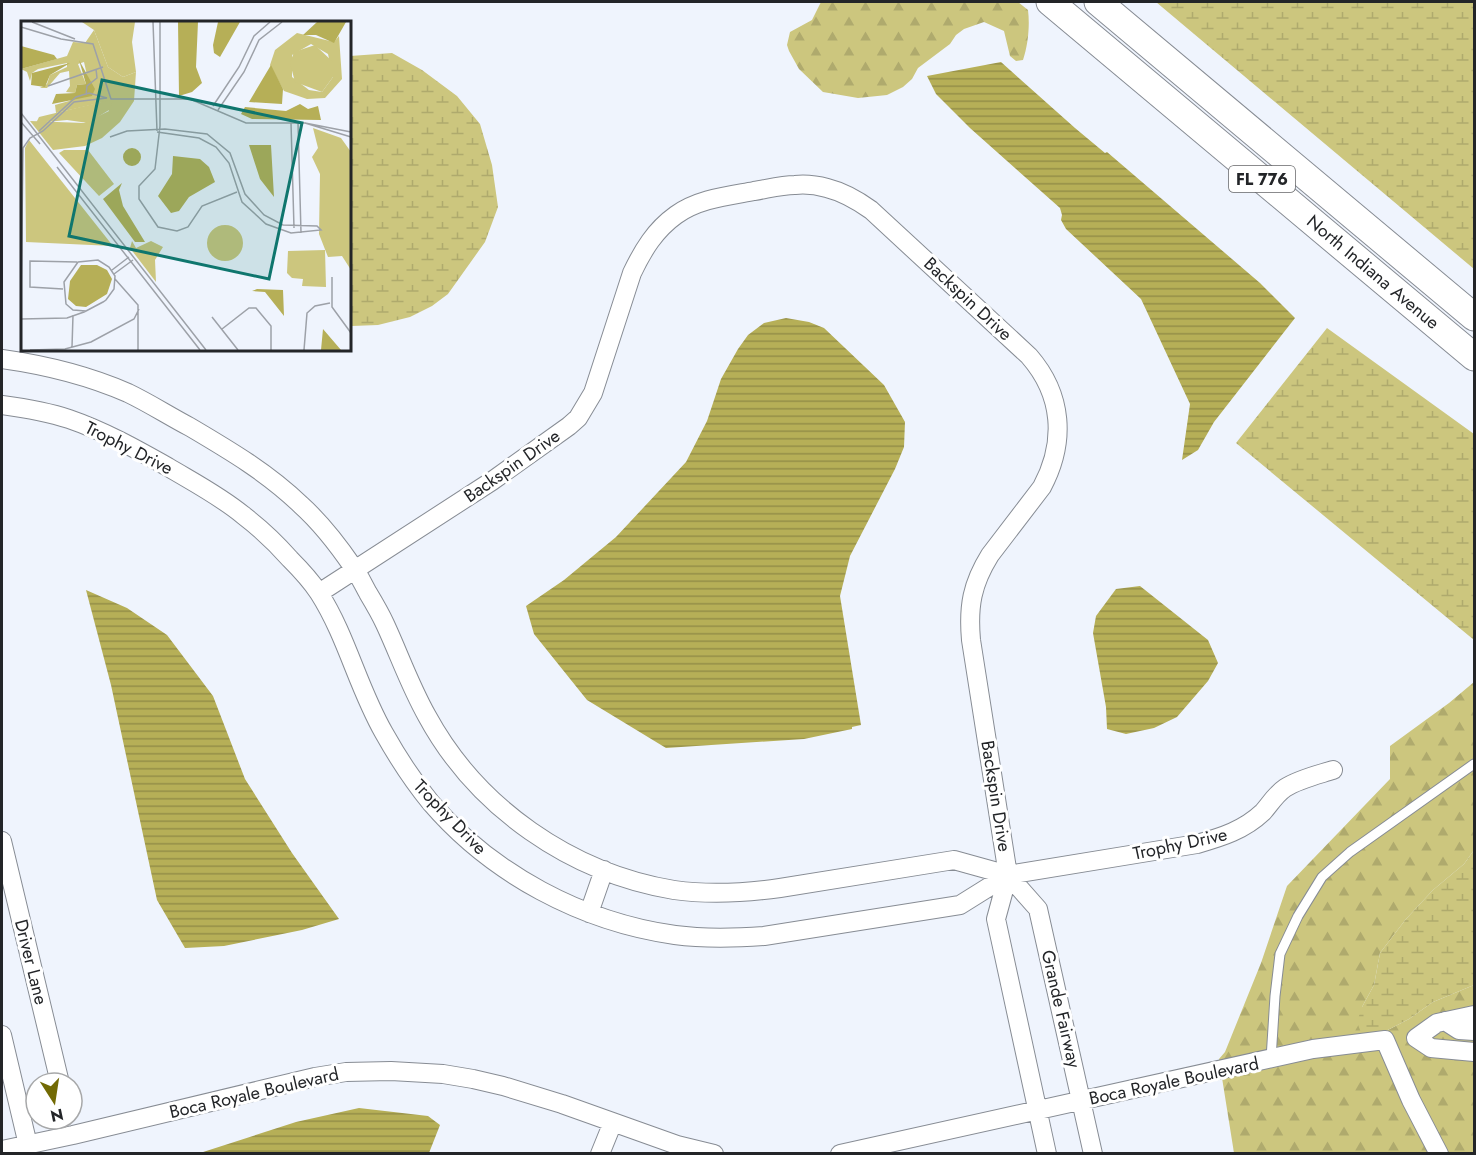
<svg xmlns="http://www.w3.org/2000/svg" width="1476" height="1155" viewBox="0 0 1476 1155" font-family="Jost,sans-serif">
  <style>
    .forest { fill: url(#forest-firs) }
    .wetland { fill: url(#wetland-marsh) }
    .water { fill: url(#water-rules) }
    .lines { fill: none; stroke-linecap: round; stroke-linejoin: round }
    .service-casing { stroke: #878c94; stroke-width: 11 }
    .minor-casing { stroke: #878c94; stroke-width: 20 }
    .primary-casing { stroke: #878c94; stroke-width: 29 }
    .service { stroke: #fff; stroke-width: 9 }
    .minor { stroke: #fff; stroke-width: 18 }
    .primary { stroke: #fff; stroke-width: 27 }
    .labels { text-anchor: middle; dominant-baseline: central; stroke-width: 6; stroke-linejoin: round; paint-order: stroke }
    .shield { fill: #fff; stroke: #656668; stroke-width: 1.5 }
    .shield-label { font-size: 16px; font-weight: bold; fill: #232528 }
    .street-label { font-size: 18px; fill: #232528; stroke: #fff }
    .inset-road { fill: none; stroke: #9da1a8; stroke-width: 1.5 }
    .view { fill: #0f766e; fill-opacity: 0.15; stroke: #0f766e; stroke-width: 3 }
    .inset-edge { fill: none; stroke: #232528; stroke-width: 3 }
  </style>
  <defs>
    <pattern id="forest-firs" width="22" height="20" patternUnits="userSpaceOnUse" patternTransform="scale(1.5)"><rect width="22" height="20" fill="#ccc67e"/><path d="M5 1l3.5 6h-7zM16 11l3.5 6h-7z" fill="#afaa6d"/></pattern>
    <pattern id="wetland-marsh" width="20" height="14" patternUnits="userSpaceOnUse" patternTransform="scale(1.5)"><rect width="20" height="14" fill="#ccc67e"/><path d="M1 5h8M5 5V1M11 12h8M15 12V8" fill="none" stroke="#afaa6d"/></pattern>
    <pattern id="water-rules" width="6" height="5" patternUnits="userSpaceOnUse" patternTransform="scale(1.5)"><rect width="6" height="5" fill="#b6af57"/><path d="M0 2.5h6" fill="none" stroke="#948e48"/></pattern>
  </defs>
  <rect width="100%" height="100%" fill="#eff4fd"/>
  <path class="forest" d="M 821,2 L 1018,2 L 1028,10 C 1030,26 1028,45 1023,60 L 1016,61 L 1010,56 L 1004,31 L 984,22 L 964,29 L 956,35 L 950,44 L 918,68 L 912,79 L 903,87 L 887,95 L 858,98 L 823,92 L 799,69 L 789,51 L 787,45 L 790,32 L 812,20 Z
    M 1474,682 L 1474,850 L 1464,864 L 1433,890 L 1406,919 L 1380,953 L 1374,985 L 1362,1007 L 1382,1033 L 1409,1019 L 1433,1002 L 1474,985 L 1474,1153 L 1234,1153 L 1219,1059 L 1225,1052 L 1261,963 L 1287,886 L 1390,779 L 1390,746 L 1449,703 Z"/>
  <path class="wetland" d="M 1156,2 L 1474,2 L 1474,269 Z
    M 392,53 L 422,70 L 457,96 L 480,124 L 492,165 L 498,207 L 485,242 L 448,294 L 432,306 L 410,317 L 378,325 L 352,326 L 350,325 L 350,56 Z
    M 1327,328 L 1474,434 L 1474,640 L 1236,443 Z
    M 1474,850 L 1474,985 L 1433,1002 L 1409,1019 L 1382,1033 L 1363,1038 L 1357,1022 L 1362,1007 L 1374,985 L 1380,953 L 1406,919 L 1433,890 L 1464,864 Z"/>
  <path class="water" d="M 1001,62 L 1075,128 L 1105,153 L 1107,152 L 1260,283 L 1295,318 L 1214,422 L 1198,450 L 1182,460 L 1190,404 L 1141,299 L 1066,229 L 1061,220 L 1062,215 L 1060,208 L 970,128 L 936,94 L 927,76 Z
    M 786,318 L 809,322 L 824,328 L 884,385 L 905,422 L 904,447 L 895,469 L 850,556 L 840,596 L 861,725 L 852,727 L 852,729 L 804,739 L 666,748 L 587,700 L 534,634 L 526,606 L 564,580 L 616,537 L 686,462 L 707,421 L 721,379 L 738,349 L 748,335 L 764,323 Z
    M 1140,586 L 1208,640 L 1218,663 L 1208,681 L 1177,717 L 1154,728 L 1126,734 L 1107,729 L 1106,707 L 1093,633 L 1096,616 L 1116,589 Z
    M 86,590 L 127,608 L 167,635 L 213,696 L 245,779 L 292,853 L 339,919 L 302,930 L 224,946 L 185,948 L 157,900 L 111,685 Z
    M 359,1108 L 428,1116 L 440,1125 L 429,1153 L 200,1153 L 296,1122 Z"/>
  <g class="lines">
    <defs>
      <path id="service" d="M 1271,1059 L 1275,996 L 1280,954 L 1298,916 L 1322,877 L 1350,852 L 1474,764"/>
      <path id="minor" d="M 2,359 C 45,365 87,375 128,393 C 149,403 169,416 190,427 C 229,450 268,473 301,505 C 321,523 338,545 353,567 C 359,575 363,584 368,593 C 374,603 380,613 385,624 C 399,654 410,686 427,716 C 477,808 571,873 674,890 C 709,895 745,893 780,888 L 954,860 L 1008,875
        M 2,405 C 24,408 48,412 69,419 C 104,431 136,449 168,467 C 193,482 220,496 243,515 C 260,528 276,543 290,559 C 301,570 311,581 319,593 C 347,637 358,688 384,733 C 398,758 413,781 431,803 C 492,874 582,922 675,935 C 705,939 735,938 764,936 L 960,905 L 1008,875 L 1197,844 C 1222,837 1244,830 1263,812 C 1270,804 1276,794 1285,788 C 1299,779 1317,775 1333,770
        M 319,593 L 492,481 L 569,426 L 578,418 L 593,393 L 632,273 C 643,250 655,230 676,215 C 698,199 727,196 754,191 C 767,189 781,185 795,185 C 805,184 816,185 827,188 C 843,192 857,200 871,210 L 1029,356 C 1063,395 1066,442 1042,487 L 990,555 C 972,584 968,606 971,640 L 1008,875 L 996,919 L 1047,1154
        M 2,841 L 60,1083
        M 1008,875 L 1038,909 L 1093,1154
        M 589,913 L 604,870
        M 1474,1015 L 1437,1023 L 1416,1038 L 1431,1048 L 1474,1052
        M 1445,1021 L 1459,1030 L 1474,1031
        M 2,1035 L 28,1145
        M 2,1150 L 73,1135 L 315,1077 L 346,1072 L 391,1071 L 443,1074 L 473,1079 L 503,1086 L 562,1104 L 677,1145 L 714,1154
        M 600,1154 L 613,1122
        M 840,1154 L 1313,1049 L 1385,1040 L 1411,1100 L 1439,1154"/>
      <path id="primary" d="M 1050,2 L 1474,357
        M 1098,2 L 1474,317"/>
    </defs>
    <use href="#service" class="service-casing"/>
    <use href="#minor" class="minor-casing"/>
    <use href="#primary" class="primary-casing"/>
    <use href="#service" class="service"/>
    <use href="#minor" class="minor"/>
    <use href="#primary" class="primary"/>
  </g>
  <g class="labels">
    <rect class="shield" x="1229" y="166" width="66" height="26" rx="4.5"/>
    <g class="shield-label">
      <text x="1262" y="179">FL 776</text>
    </g>
    <g class="street-label">
      <text transform="translate(1373 272) rotate(40)">North Indiana Avenue</text>
      <text transform="translate(968 299) rotate(43)">Backspin Drive</text>
      <text transform="translate(129 448) rotate(27)">Trophy Drive</text>
      <text transform="translate(512 466) rotate(-35)">Backspin Drive</text>
      <text transform="translate(996 796) rotate(81)">Backspin Drive</text>
      <text transform="translate(450 817) rotate(46)">Trophy Drive</text>
      <text transform="translate(1180 844) rotate(-12)">Trophy Drive</text>
      <text transform="translate(31 962) rotate(76)">Driver Lane</text>
      <text transform="translate(1061 1009) rotate(77)">Grande Fairway</text>
      <text transform="translate(1174 1081) rotate(-12)">Boca Royale Boulevard</text>
      <text transform="translate(254 1093) rotate(-13)">Boca Royale Boulevard</text>
    </g>
  </g>
  <g transform="translate(21 21)">
    <rect width="330" height="330" fill="#eff4fd"/>
    <path d="M 61,1 L 114,1 L 111,21 L 115,51 L 102,56 L 87,46 L 73,9 Z" fill="#ccc67e"/>
    <path d="M 73,9 L 87,46 L 102,56 L 115,51 L 113,80 L 99,101 L 81,117 L 64,125 L 32,129 L 9,100 L 63,102 L 88,90 L 83,81 L 35,92 L 34,84 L 48,80 L 68,63 L 63,41 L 57,43 L 65,63 L 56,64 L 54,72 L 45,71 L 49,65 L 48,50 L 39,52 L 26,67 L 19,67 L 26,63 L 29,54 L 46,46 L 46,42 L 17,48 L 11,52 L 9,60 L 6,51 L 0,48 L 46,35 L 52,21 L 64,22 ZM 276,12 L 313,21 L 318,15 L 321,58 L 304,77 L 286,78 L 263,70 L 249,44 L 254,29 ZM 290,23 L 307,33 L 312,56 L 301,71 L 288,69 L 271,56 L 271,34 ZM 111,220 L 115,227 L 130,220 L 142,226 L 134,239 L 135,261 L 109,227 ZM 304,229 L 305,266 L 281,265 L 282,258 L 271,257 L 266,252 L 267,230 Z" fill="#ccc67e" fill-rule="evenodd"/>
    <path d="M 294,24 L 312,41 L 312,56 L 301,71 L 274,61 L 269,42 L 273,31 ZM 93,78 L 88,89 L 67,102 L 46,99 L 15,102 L 18,96 ZM 292,107 L 320,117 L 330,131 L 330,249 L 321,235 L 307,236 L 298,213 L 299,153 L 291,136 L 297,127 ZM 8,119 L 92,225 L 5,221 L 4,127 ZM 43,129 L 67,129 L 93,163 L 78,175 L 38,132 ZM186 222a18 18 0 1 1 36 0a18 18 0 1 1-36 0Z" fill="#ccc67e"/>
    <path d="M 157,1 L 177,1 L 175,46 L 181,62 L 171,71 L 158,75 ZM 197,1 L 219,1 L 199,36 L 193,32 L 192,24 ZM 296,1 L 325,1 L 313,22 L 295,14 L 282,14 ZM 0,25 L 33,34 L 36,38 L 0,48 ZM 58,39 L 74,68 L 71,75 L 31,83 L 35,73 L 54,72 L 56,64 L 65,63 ZM 49,42 L 29,54 L 24,66 L 10,64 L 11,52 ZM 250,44 L 262,68 L 261,83 L 228,81 ZM 279,83 L 287,88 L 297,85 L 300,99 L 231,98 L 220,93 L 224,86 L 265,90 ZM 228,124 L 250,124 L 253,176 L 239,158 ZM102 136a9 9 0 1 1 18 0a9 9 0 1 1-18 0ZM 152,135 L 179,138 L 188,146 L 194,161 L 168,176 L 158,190 L 150,192 L 137,175 L 151,153 ZM 101,162 L 98,169 L 102,185 L 124,221 L 114,221 L 82,178 ZM 60,244 L 76,244 L 86,249 L 91,258 L 86,273 L 65,286 L 55,285 L 47,278 L 49,260 ZM 236,268 L 262,269 L 263,295 L 244,271 L 231,270 ZM 302,308 L 320,329 L 300,329 Z" fill="#b6af57"/>
    <path class="inset-road" d="M 11,1 L 54,18M 132,1 L 136,110M 139,1 L 139,105 L 134,148 L 118,165 L 118,178 L 137,206 L 156,210 L 167,206 L 181,185 L 216,171M 0,6 L 40,18 L 72,23 L 90,78 L 169,78 L 225,102 L 284,102M 27,65 L 82,46M 65,74 L 66,65 L 76,57 L 75,48M 192,85 L 218,46 L 233,15 L 249,1M 197,89 L 223,51 L 238,19 L 261,1M 0,92 L 185,329M 0,101 L 19,123M 270,102 L 273,207M 277,102 L 280,212M 330,111 L 284,102 L 330,116M 89,116 L 106,110 L 144,108 L 186,113 L 209,132 L 224,173 L 243,194 L 262,204 L 296,205 L 300,209 L 270,212 L 245,203 L 221,181 L 208,142 L 195,126 L 178,117 L 136,111M 36,146 L 179,329M 91,249 L 108,236M 93,253 L 112,239M 311,256 L 311,286 L 330,312M 94,258 L 117,284 L 117,329M 42,268 L 9,266 L 9,240 L 56,241M 0,281 L 2,127 L 9,117 L 22,110 L 53,81 L 86,77 L 68,72 L 55,76 L 18,110M 191,296 L 217,329M 0,298 L 46,297 L 63,291 L 65,290 L 82,281 L 85,279 L 93,268 L 94,255 L 88,246 L 77,239 L 57,241 L 43,261 L 45,283 L 52,289 L 65,290M 201,308 L 228,287 L 235,287 L 250,305 L 250,329M 51,326 L 52,294M 9,329 L 44,328 L 70,321 L 113,298 L 118,288M 283,329 L 286,292 L 294,285 L 309,282"/>
    <path class="view" d="M 81,59 L 281,102 L 248,258 L 48,215 Z"/>
    <rect width="330" height="330" class="inset-edge"/>
  </g>
  <rect width="1476" height="1155" fill="none" stroke="#232528" stroke-width="6"/>
  <g transform="translate(54 1101) rotate(168)"><circle r="28" fill="#ffffff" stroke="#a7a8a9" stroke-width="1.5"/>
  <path d="M0-4.5L10 22L0 15L-10 22Z" fill="#726a04"/>
  <text y="-9" font-size="16" font-weight="bold" text-anchor="middle" fill="#232528">N</text>
  </g>
</svg>
